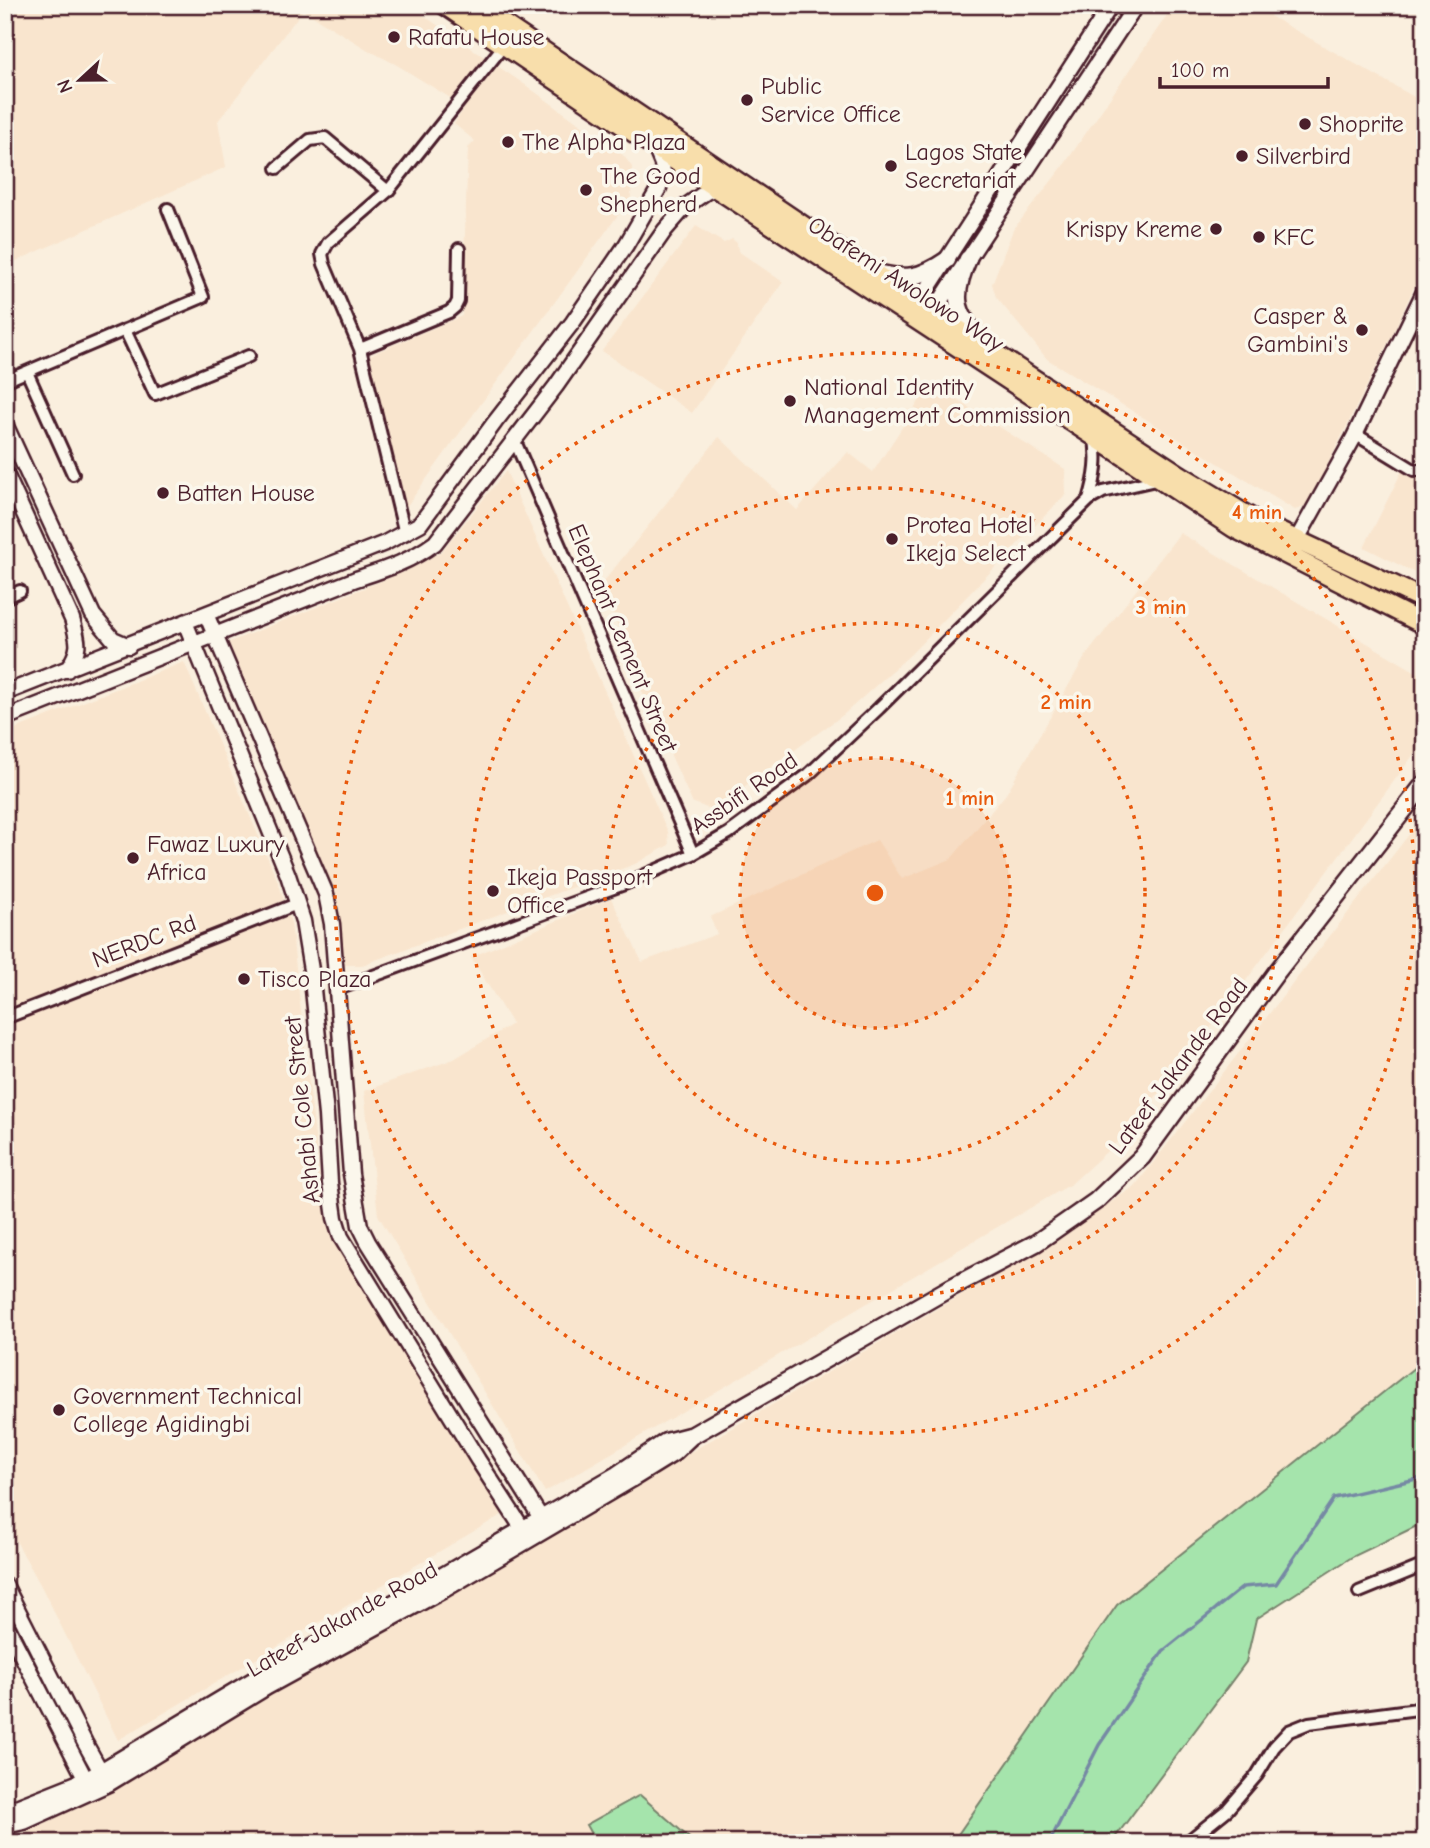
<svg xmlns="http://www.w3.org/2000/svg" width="1430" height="1848" viewBox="0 0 1430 1848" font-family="'Comic Neue',sans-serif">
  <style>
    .built { fill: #f9e5ce }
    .green { fill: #a5e4ac; stroke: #78826c; stroke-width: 2 }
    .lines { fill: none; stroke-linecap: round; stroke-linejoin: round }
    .stream { stroke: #7689a4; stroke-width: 3.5 }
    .minor-casing { stroke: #4a1f2b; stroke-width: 16 }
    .tertiary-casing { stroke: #4a1f2b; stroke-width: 19 }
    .secondary-casing { stroke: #4a1f2b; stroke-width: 21 }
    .primary-casing { stroke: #4a1f2b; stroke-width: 23 }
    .minor { stroke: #fbf7ec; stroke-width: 10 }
    .tertiary { stroke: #fbf7ec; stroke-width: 14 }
    .secondary { stroke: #fbf7ec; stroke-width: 16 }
    .primary { stroke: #f8deab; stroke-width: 18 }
    .ring { fill: none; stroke: #e8590c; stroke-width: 3.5; stroke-dasharray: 3.5 7 }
    .poi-dot { fill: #4a1f2b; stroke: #fbf7ec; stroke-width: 2.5 }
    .labels { text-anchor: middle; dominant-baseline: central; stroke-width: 7; stroke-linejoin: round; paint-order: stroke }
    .poi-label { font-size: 24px; fill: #4a1f2b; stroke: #fbf7ec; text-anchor: start }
    .street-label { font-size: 24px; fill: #4a1f2b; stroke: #fbf7ec }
    .centre { fill: #e8590c; stroke: #fbf7ec; stroke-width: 3.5 }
    .ring-label { font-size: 21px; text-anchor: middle; font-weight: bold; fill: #e8590c; stroke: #fbf7ec; stroke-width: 7; stroke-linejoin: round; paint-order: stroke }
  </style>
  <rect width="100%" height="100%" fill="#faefde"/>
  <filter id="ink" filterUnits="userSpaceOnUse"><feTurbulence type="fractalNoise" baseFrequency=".0143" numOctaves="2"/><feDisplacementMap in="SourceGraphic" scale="14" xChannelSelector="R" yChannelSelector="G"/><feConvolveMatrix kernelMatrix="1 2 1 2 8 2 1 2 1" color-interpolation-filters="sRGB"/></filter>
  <g filter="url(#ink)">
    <path class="built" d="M 5,5 L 408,5 L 524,84 L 624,156 L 632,167 L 631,197 L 406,507 L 368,360 L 370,355 L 462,316 L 468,148 L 475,141 L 454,124 L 465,107 L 397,65 L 368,50 L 303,10 L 218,121 L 226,167 L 5,266 Z
      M 1174,5 L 1276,5 L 1270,16 L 1425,103 L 1425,263 L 1394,331 L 1307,506 L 1295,510 L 1047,359 L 996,297 L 992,284 L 1013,230 L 1064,165 Z
      M 696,226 L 724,243 L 732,239 L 737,243 L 738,251 L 783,282 L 692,413 L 602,351 Z
      M 931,383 L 1065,469 L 1066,494 L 911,654 L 843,715 L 712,810 L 692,802 L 636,678 L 639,675 L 601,585 L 719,437 L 797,510 L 848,452 L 873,472 Z
      M 1405,465 L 1425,477 L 1425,578 L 1364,547 Z
      M 506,471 L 668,832 L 669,845 L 635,864 L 362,965 L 345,965 L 335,903 L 227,643 L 404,572 L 441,552 Z
      M 1180,533 L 1423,676 L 1417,750 L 1219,1017 L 1126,1134 L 1071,1184 L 545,1492 L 378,1215 L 364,1091 L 454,1059 L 512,1024 L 471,957 L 611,898 L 642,962 L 717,934 L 710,917 L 877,840 L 902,879 L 951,859 L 1006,794 L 1085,657 Z
      M 184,662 L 279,884 L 291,923 L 321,1190 L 335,1240 L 505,1513 L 118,1740 L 41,1586 L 5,1521 L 5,733 Z
      M 1425,814 L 1425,1359 L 1117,1605 L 952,1843 L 695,1843 L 640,1795 L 586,1826 L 596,1843 L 5,1843 L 5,1839 L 15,1837 L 81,1806 L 1047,1245 L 1135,1186 Z"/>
    <path class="green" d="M 1425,1359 L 1425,1522 L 1352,1557 L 1256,1619 L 1246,1662 L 1111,1843 L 952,1843 L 1117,1605 Z
      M 640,1795 L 695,1843 L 596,1843 L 586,1825 Z"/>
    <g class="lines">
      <path class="stream" d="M 1049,1843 L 1099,1745 L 1163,1651 L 1243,1587 L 1276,1584 L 1334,1498 L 1425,1477"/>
      <defs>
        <path id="minor" d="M 277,168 L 310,140 L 325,138 L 388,191
          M 125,330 L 155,394 L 249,356
          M 360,349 L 449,312 L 455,307 L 458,301 L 459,249
          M 27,372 L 73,474
          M 5,381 L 203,297 L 168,209
          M 1355,434 L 1414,470 L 1425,470
          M 514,439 L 693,854
          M 1089,500 C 1096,477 1099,458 1094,435
          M 405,534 L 360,349 L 324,264 L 322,254 L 328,243 L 388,191 L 504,45
          M 5,598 L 20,591
          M 338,989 L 627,883 L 693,854 L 729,833 L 809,774 L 879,708 L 1089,500 L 1103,492 L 1160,479
          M 5,1018 L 297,904
          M 1359,1592 L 1425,1565
          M 1186,1843 L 1227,1810 L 1257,1775 L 1274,1747 L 1289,1731 L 1309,1723 L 1425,1708"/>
        <path id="tertiary" d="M 914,310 L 1111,5
          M 927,321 L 1136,5
          M 5,424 L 93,615 L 113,639 L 129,646
          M 5,472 L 72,619 C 79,643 81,649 67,670
          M 1296,541 L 1353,439 L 1425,290
          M 206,614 L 326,894 L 332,924 L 351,1174 L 360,1226 L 368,1242 L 546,1526
          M 185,622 L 288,875 L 303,921 L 311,970 L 326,1115 L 330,1183 L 335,1218 L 341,1237 L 478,1460 L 528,1537
          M 5,693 L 385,543 L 420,524 L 495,422 L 573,322 L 626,245 L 659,188 L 663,174 L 662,164 L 655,147
          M 5,718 L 356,579 C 386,569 409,562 435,543 L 556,386 L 665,230 L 686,206 L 706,192 L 716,188
          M 5,1585 L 85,1743 L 105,1779
          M 5,1623 L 91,1790"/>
        <path id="secondary" d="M 968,259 C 952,295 954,312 981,341
          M 874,272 C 905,281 921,278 947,260
          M 5,1811 L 19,1807 L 87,1780 L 261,1676 L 436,1580 L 617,1475 L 666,1442 L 689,1436
          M 5,1825 L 24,1821 L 108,1783 L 267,1686 L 442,1590 L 631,1479 L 673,1453 L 691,1436 L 950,1288 L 1036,1243 L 1096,1201 L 1142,1157 L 1276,973 L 1425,783"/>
        <path id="primary" d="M 445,5 L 716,188 L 1234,528 L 1425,625
          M 475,5 L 918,303 L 1180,475 L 1258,522 L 1425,600"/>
      </defs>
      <use href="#minor" class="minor-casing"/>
      <use href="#tertiary" class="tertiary-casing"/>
      <use href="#secondary" class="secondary-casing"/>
      <use href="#primary" class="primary-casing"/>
      <use href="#minor" class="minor"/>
      <use href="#tertiary" class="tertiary"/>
      <use href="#secondary" class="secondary"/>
      <use href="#primary" class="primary"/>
    </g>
  </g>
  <circle cx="875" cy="893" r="135" fill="#e8590c" fill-opacity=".12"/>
  <g class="ring">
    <circle cx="875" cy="893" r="135"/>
    <circle cx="875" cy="893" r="270"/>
    <circle cx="875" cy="893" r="405"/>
    <circle cx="875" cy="893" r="540"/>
  </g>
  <g class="poi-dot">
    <circle cx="394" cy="37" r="7"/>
    <circle cx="747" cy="100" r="7"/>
    <circle cx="1305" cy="124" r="7"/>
    <circle cx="508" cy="142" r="7"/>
    <circle cx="1242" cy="156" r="7"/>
    <circle cx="891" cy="166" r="7"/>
    <circle cx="586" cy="190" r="7"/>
    <circle cx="1216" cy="229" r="7"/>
    <circle cx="1259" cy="237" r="7"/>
    <circle cx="1362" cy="330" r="7"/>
    <circle cx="790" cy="401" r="7"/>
    <circle cx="163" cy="493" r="7"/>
    <circle cx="892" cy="539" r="7"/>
    <circle cx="133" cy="858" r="7"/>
    <circle cx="493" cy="891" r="7"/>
    <circle cx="244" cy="979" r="7"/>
    <circle cx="59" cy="1410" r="7"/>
  </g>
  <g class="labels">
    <g class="poi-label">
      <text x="408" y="37">Rafatu House</text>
      <text x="761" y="86">Public<tspan x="761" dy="28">Service Office</tspan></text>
      <text x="1319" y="124">Shoprite</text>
      <text x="522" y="142">The Alpha Plaza</text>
      <text x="905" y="152">Lagos State<tspan x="905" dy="28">Secretariat</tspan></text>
      <text x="1256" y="156">Silverbird</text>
      <text x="600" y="176">The Good<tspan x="600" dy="28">Shepherd</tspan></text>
      <text x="1202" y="229" text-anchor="end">Krispy Kreme</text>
      <text x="1273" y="237">KFC</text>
      <text x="1348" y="316" text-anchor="end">Casper &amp;<tspan x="1348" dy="28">Gambini's</tspan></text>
      <text x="804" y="387">National Identity<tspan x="804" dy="28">Management Commission</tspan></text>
      <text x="177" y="493">Batten House</text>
      <text x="906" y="525">Protea Hotel<tspan x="906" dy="28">Ikeja Select</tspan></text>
      <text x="147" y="844">Fawaz Luxury<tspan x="147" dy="28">Africa</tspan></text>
      <text x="507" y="877">Ikeja Passport<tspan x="507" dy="28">Office</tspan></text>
      <text x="258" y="979">Tisco Plaza</text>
      <text x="73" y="1396">Government Technical<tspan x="73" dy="28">College Agidingbi</tspan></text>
    </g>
    <g class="street-label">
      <text transform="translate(906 284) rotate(33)">Obafemi Awolowo Way</text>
      <text transform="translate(623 638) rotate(67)">Elephant Cement Street</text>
      <text transform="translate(744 793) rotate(-35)">Assbifi Road</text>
      <text transform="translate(144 941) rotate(-21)">NERDC Rd</text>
      <text transform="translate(1178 1066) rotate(-53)">Lateef Jakande Road</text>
      <text transform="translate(302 1110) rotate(-96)">Ashabi Cole Street</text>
      <text transform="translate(342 1619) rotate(-29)">Lateef Jakande Road</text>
    </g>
  </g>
  <circle cx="875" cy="893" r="10" class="centre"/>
  <g class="ring-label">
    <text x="1257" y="519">4 min</text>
    <text x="1161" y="614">3 min</text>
    <text x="1066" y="709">2 min</text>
    <text x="970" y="805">1 min</text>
  </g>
  <rect width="1430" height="1848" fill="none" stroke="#fbf7ec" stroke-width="28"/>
  <rect x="14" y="14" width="1402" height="1820" fill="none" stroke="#4a1f2b" stroke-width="2.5" filter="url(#ink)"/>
  <g transform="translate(80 80) rotate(248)" stroke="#fbf7ec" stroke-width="5" paint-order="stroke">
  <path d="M0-5L12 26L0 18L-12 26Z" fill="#4a1f2b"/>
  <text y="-10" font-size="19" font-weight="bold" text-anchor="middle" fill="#4a1f2b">N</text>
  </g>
  <path d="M1160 77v10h168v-10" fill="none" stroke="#4a1f2b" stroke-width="3.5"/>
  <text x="1171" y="77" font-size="21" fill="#4a1f2b" stroke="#fbf7ec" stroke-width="5" paint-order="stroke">100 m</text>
</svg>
